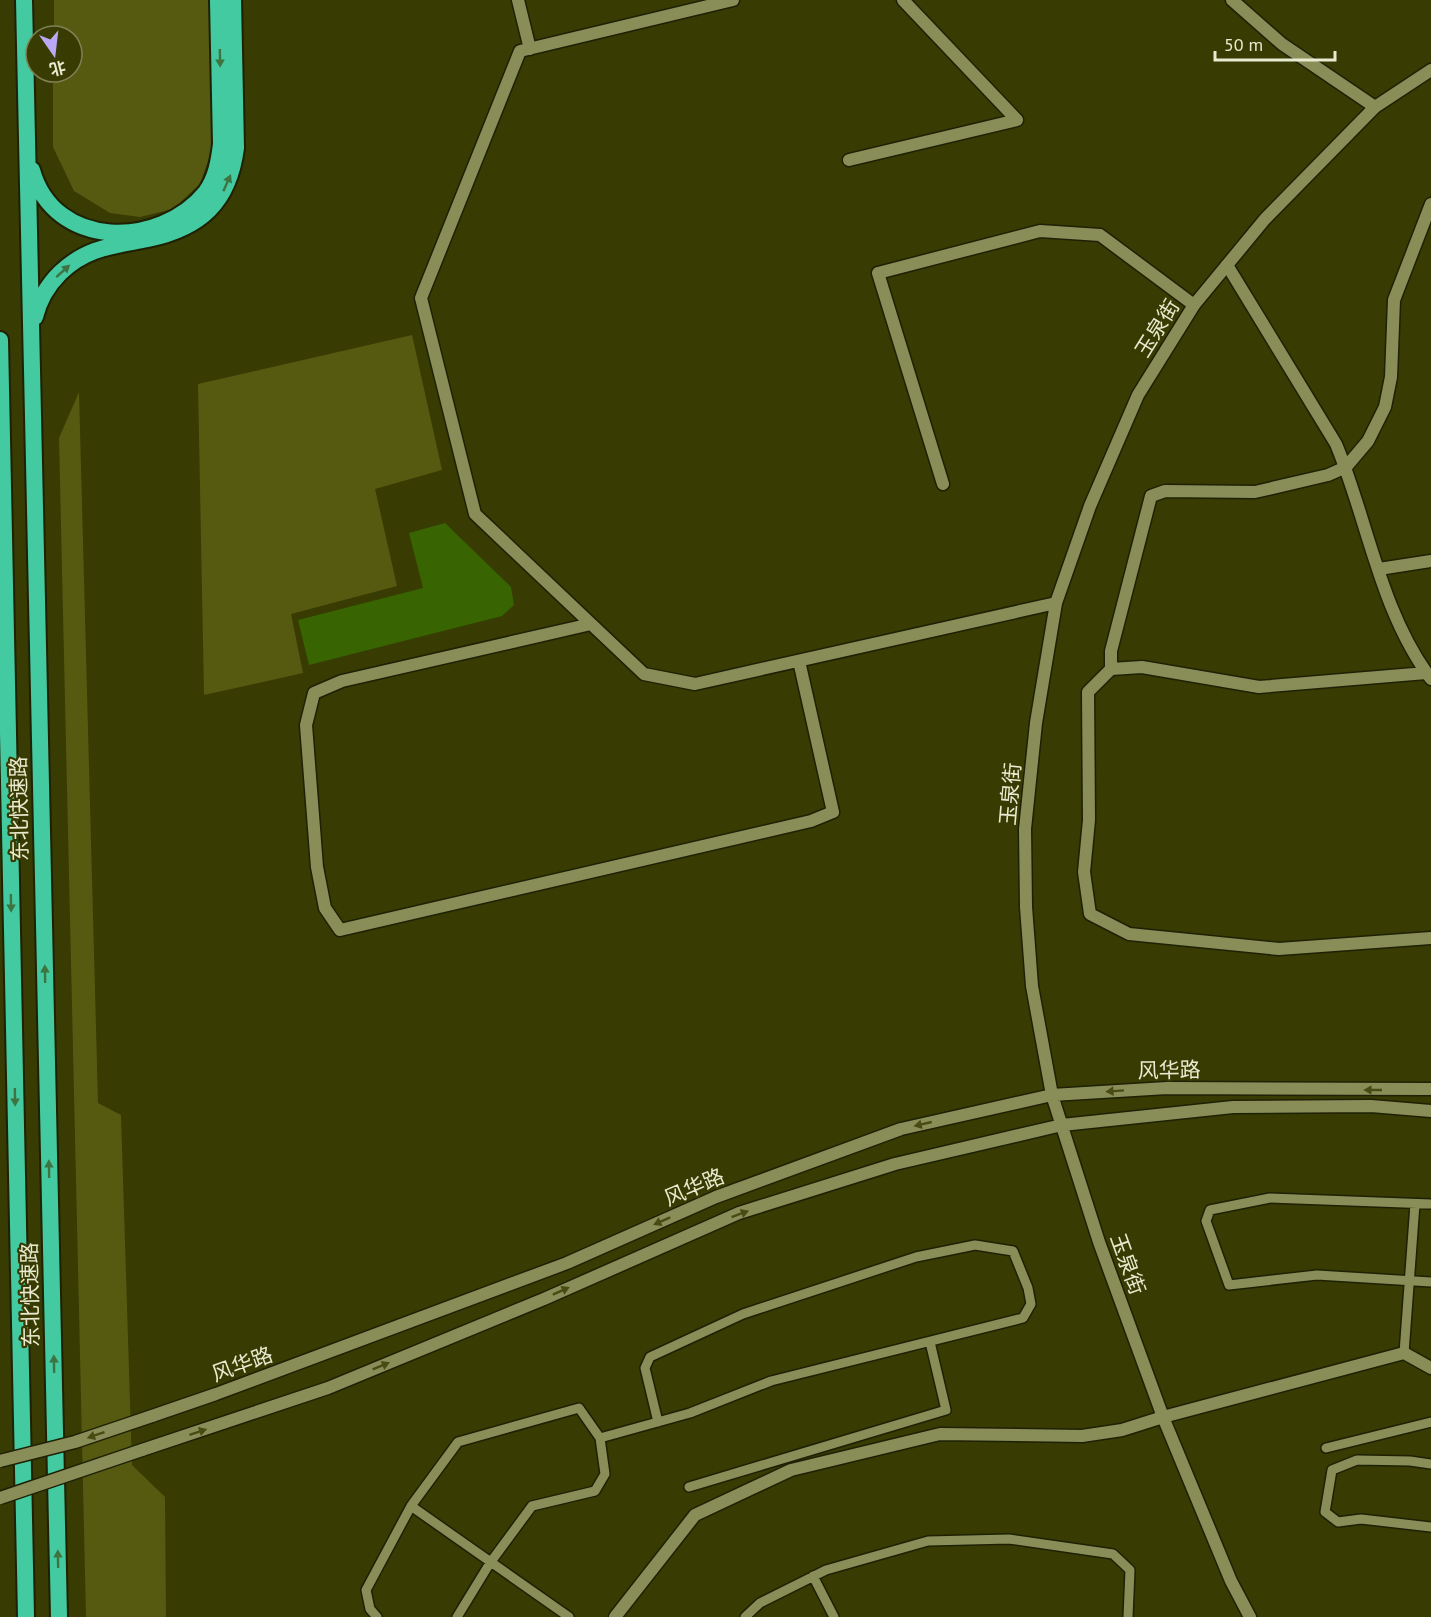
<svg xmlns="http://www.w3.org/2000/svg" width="1431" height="1617" viewBox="0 0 1431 1617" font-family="'PT Sans','Noto Sans SC',sans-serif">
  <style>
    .green { fill: #565a11 }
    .building { fill: #386502 }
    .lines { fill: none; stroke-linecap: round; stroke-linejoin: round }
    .service-casing { stroke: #1f2105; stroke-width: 12 }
    .minor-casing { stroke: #1f2105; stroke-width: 15 }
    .tertiary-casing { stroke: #1f2105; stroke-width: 15 }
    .trunk-casing { stroke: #1f2105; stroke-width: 20 }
    .service { stroke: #898e59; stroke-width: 9 }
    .minor { stroke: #898e59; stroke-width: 12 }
    .tertiary { stroke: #898e59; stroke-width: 12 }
    .trunk { stroke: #44caa1; stroke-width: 16 }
    .tertiary-bridge-casing { stroke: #1f2105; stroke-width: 15; stroke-linecap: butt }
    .tertiary-bridge { stroke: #898e59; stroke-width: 12 }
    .oneway { fill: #3d7442 }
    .oneway2 { fill: #484c13 }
    .labels { text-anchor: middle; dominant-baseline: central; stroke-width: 4.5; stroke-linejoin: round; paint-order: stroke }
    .street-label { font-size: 21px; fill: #e8ebcf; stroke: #383b02 }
  </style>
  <rect width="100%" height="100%" fill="#383b02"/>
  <path class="green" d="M 54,0 L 214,0 L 216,140 L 200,184 L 173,209 L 140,217 L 110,213 L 74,191 L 53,147 L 53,72 L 72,72 L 72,36 L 54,36 Z
    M 412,335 L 442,470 L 375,489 L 397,586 L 291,614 L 303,673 L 204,695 L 198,384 Z
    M 79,392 L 98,1103 L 121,1115 L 132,1465 L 165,1497 L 166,1617 L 86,1617 L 59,438 Z"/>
  <path class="building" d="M 445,523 L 511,587 L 514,605 L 502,616 L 309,665 L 298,620 L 423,588 L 409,533 Z"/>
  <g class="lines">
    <defs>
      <path id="service" d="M 1431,1204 L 1270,1198 L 1210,1210 L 1206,1221 L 1229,1285 L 1317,1275 L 1431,1282
        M 1404,1353 L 1415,1204
        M 600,1438 L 690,1413 L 771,1381 L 1023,1318 L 1031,1304 L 1028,1288 L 1013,1251 L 975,1245 L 916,1257 L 743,1314 L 650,1357 L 645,1368 L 658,1422
        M 1326,1448 L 1431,1422
        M 1431,1464 L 1410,1461 L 1357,1460 L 1332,1470 L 1325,1512 L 1338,1522 L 1361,1519 L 1431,1527
        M 689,1487 L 946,1410 L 930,1342
        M 411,1506 L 569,1617
        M 813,1576 L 834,1617
        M 377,1617 L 370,1609 L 366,1590 L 411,1506 L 458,1442 L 579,1408 L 600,1438 L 605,1474 L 595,1491 L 532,1506 L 490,1563 L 457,1617
        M 745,1617 L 760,1603 L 826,1570 L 928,1541 L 1009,1539 L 1113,1554 L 1130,1570 L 1128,1617"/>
      <path id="minor" d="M 518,0 L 530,49
        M 733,0 L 520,51 L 421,298 L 475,514 L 644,674 L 695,684 L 1056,603
        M 1232,0 L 1282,44 L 1375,107
        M 849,160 L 1017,120 L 903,0
        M 1227,265 L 1336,444 C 1368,521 1380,611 1431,679
        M 943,484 L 878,273 L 1040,231 L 1100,235 L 1194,305
        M 1379,569 L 1431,561
        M 591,624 L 342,681 L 314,693 L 306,725 L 317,867 L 325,908 L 340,930 L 811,821 L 833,812 L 799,661
        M 1111,669 L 1111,651 L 1151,496 L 1165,491 L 1255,492 L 1328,475 L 1346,467 L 1368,441 L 1385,407 L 1391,377 L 1394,300 L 1431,204
        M 1426,673 L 1259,687 L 1142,667 L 1111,669 L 1088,692 L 1089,820 L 1084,872 L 1090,914 L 1129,934 L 1279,949 L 1431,938
        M 615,1617 L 695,1515 L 791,1470 L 940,1434 L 1082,1436 L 1122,1430 L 1163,1417 L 1404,1353 L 1431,1368"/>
      <path id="tertiary" d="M 152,1416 L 216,1394 L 567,1263 L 716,1197 L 901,1129 L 1052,1095 L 1167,1088 L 1431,1089
        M 142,1450 L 328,1388 L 544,1299 L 739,1213 L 895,1164 L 1062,1125 L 1233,1107 L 1371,1106 L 1431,1111
        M 1250,1617 L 1231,1581 L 1163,1417 L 1099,1242 L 1052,1095 L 1032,986 L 1026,907 L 1025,829 L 1036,723 L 1056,603 L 1090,506 L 1138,395 L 1194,305 L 1265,219 L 1375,107 L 1431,70"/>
      <path id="trunk" d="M 24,0 L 59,1617
        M 32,170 C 54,250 160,249 206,192 C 216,178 219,161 221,144 L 218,0
        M 35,317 C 39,300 48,285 60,273 C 87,247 113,246 148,239 C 201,228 229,202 236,148 L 233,0
        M 0,340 L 26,1617"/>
    </defs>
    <use href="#service" class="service-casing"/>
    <use href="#minor" class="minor-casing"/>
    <use href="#tertiary" class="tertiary-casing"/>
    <use href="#trunk" class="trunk-casing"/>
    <use href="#service" class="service"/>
    <use href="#minor" class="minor"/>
    <use href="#tertiary" class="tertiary"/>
    <use href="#trunk" class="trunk"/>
    <defs>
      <path id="tertiary-bridge" d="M 0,1461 L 75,1442 L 152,1416
        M 0,1498 L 142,1450"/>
    </defs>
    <use href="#tertiary-bridge" class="tertiary-bridge-casing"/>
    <use href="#tertiary-bridge" class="tertiary-bridge"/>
  </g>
  <defs><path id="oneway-solid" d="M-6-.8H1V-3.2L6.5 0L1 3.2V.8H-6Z" transform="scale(1.5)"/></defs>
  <g class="oneway">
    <use href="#oneway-solid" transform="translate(220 58) rotate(89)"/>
    <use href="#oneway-solid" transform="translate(227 183) rotate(-66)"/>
    <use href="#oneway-solid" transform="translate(63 271) rotate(-42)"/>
    <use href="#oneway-solid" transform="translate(11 903) rotate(89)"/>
    <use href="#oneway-solid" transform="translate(45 974) rotate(-91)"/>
    <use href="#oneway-solid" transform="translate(15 1097) rotate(89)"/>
    <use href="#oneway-solid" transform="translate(49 1169) rotate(-91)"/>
    <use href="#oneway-solid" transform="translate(54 1364) rotate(-91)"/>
    <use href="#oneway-solid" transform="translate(58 1559) rotate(-91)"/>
  </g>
  <g class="oneway2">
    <use href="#oneway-solid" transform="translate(1373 1090) rotate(180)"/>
    <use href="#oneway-solid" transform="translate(1115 1091) rotate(176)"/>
    <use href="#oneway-solid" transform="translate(923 1124) rotate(167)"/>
    <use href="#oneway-solid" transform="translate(740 1214) rotate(-20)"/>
    <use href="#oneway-solid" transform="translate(662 1221) rotate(156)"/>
    <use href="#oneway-solid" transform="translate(561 1291) rotate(-24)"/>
    <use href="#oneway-solid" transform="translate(381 1366) rotate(-22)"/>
    <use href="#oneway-solid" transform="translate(198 1432) rotate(-18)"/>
    <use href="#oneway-solid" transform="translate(96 1435) rotate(161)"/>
  </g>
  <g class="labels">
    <g class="street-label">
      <text transform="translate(1157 328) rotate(-58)">玉泉街</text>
      <text transform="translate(1010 794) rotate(-85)">玉泉街</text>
      <text transform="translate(19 809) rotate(-91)">东北快速路</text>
      <text transform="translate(1169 1070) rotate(-1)">风华路</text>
      <text transform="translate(694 1187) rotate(-23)">风华路</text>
      <text transform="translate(1128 1264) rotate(70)">玉泉街</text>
      <text transform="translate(30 1295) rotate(-91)">东北快速路</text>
      <text transform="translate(242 1364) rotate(-20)">风华路</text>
    </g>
  </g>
  <g transform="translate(54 54) rotate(166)"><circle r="28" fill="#383b02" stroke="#7e8154" stroke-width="1.5"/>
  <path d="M0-4.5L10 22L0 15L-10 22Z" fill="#baaaf6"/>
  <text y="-9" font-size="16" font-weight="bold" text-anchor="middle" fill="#e8ebcf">北</text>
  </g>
  <path d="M1215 51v9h120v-9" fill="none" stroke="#e8ebcf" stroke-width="3"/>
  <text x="1224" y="51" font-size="18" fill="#e8ebcf" stroke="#383b02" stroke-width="4.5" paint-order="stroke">50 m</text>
</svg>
